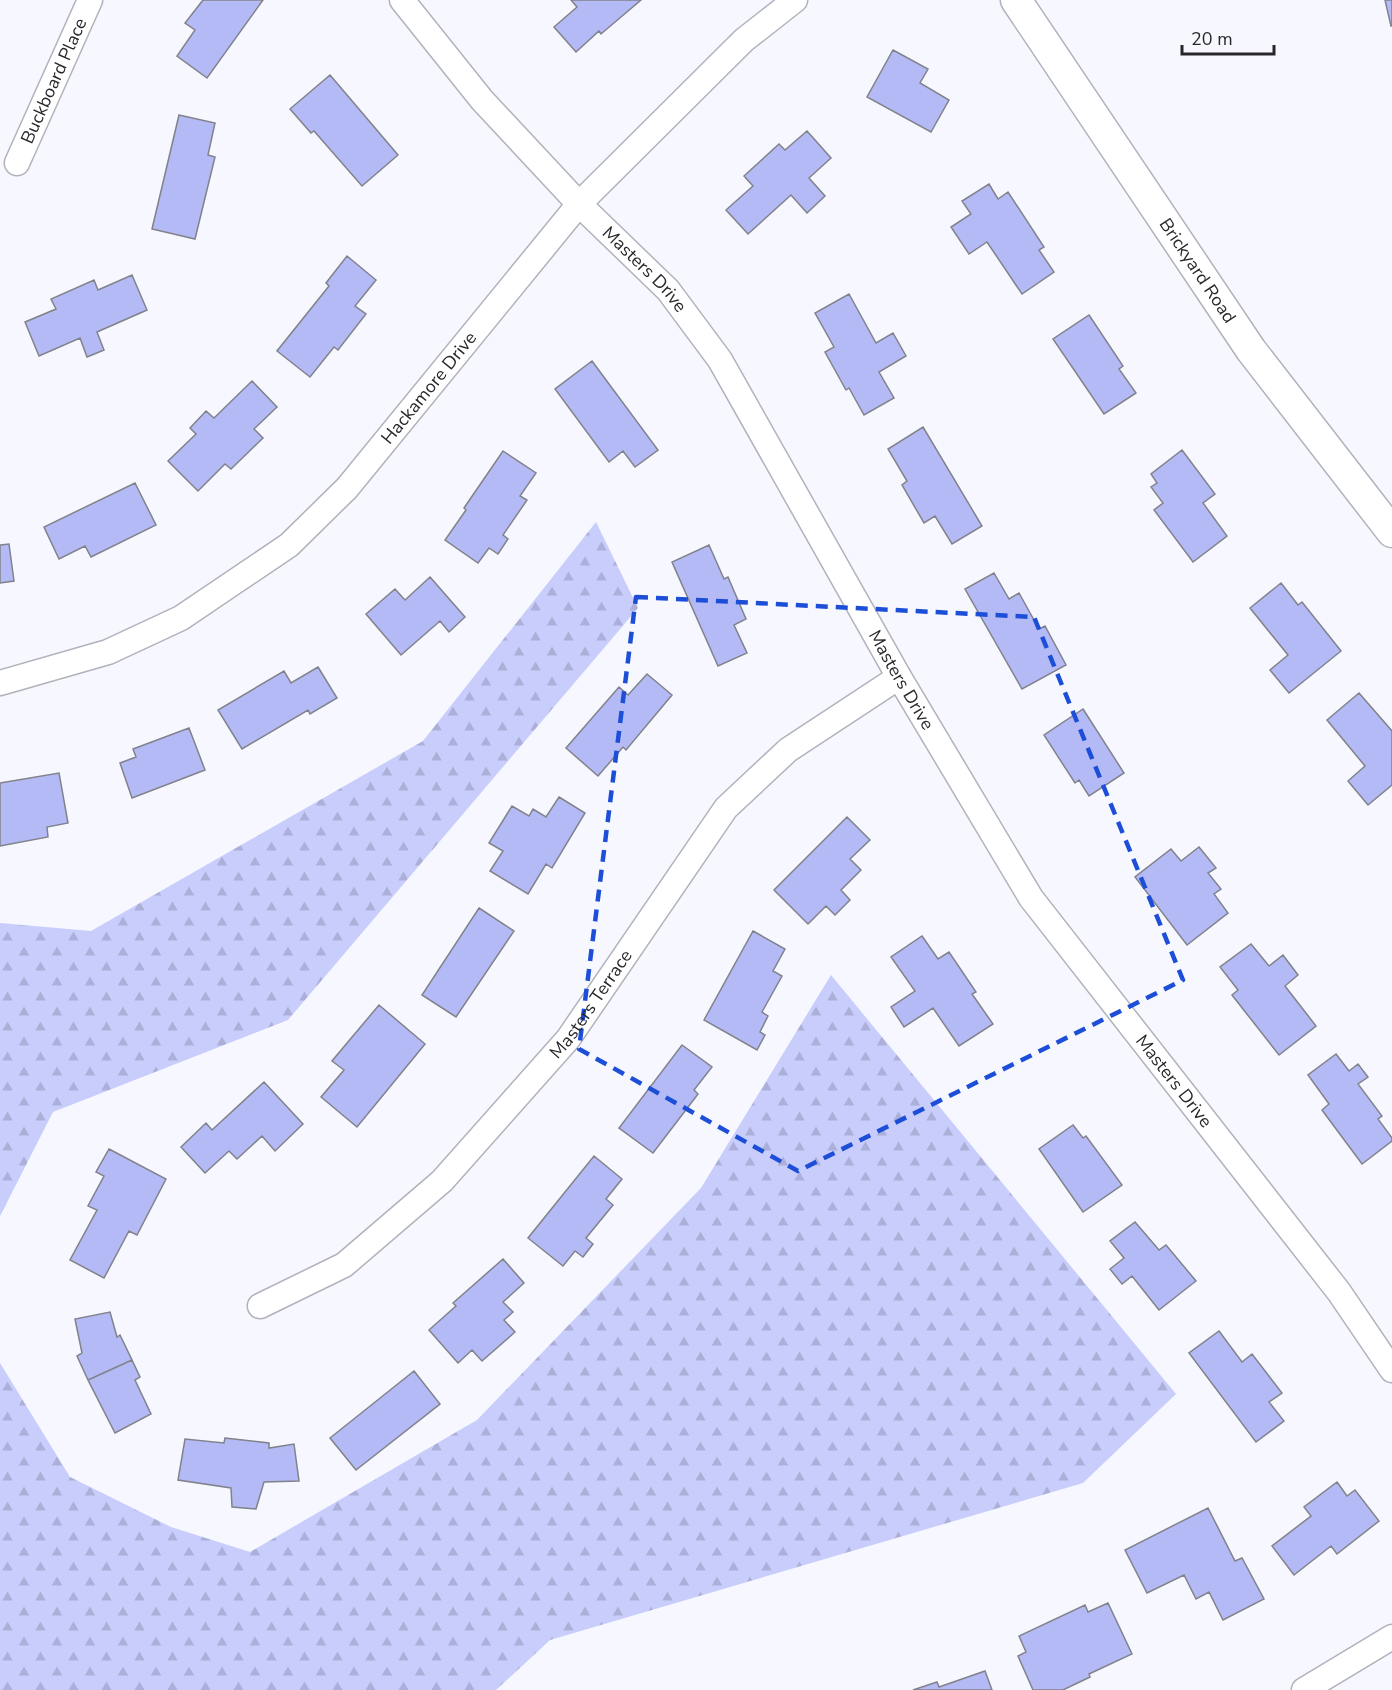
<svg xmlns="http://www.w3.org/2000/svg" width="1392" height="1690" viewBox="0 0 1392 1690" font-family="'Nunito Sans',sans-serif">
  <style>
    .forest { fill: url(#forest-firs) }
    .building { fill: #b4baf5; stroke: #81828a; stroke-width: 1.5 }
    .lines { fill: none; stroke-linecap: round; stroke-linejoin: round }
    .minor-casing { stroke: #b1b2bb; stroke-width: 27 }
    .tertiary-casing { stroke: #b1b2bb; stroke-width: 33 }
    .minor { stroke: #fff; stroke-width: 24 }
    .tertiary { stroke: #fff; stroke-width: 30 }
    .marked { fill: none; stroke: #1d4ed8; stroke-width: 4.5; stroke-dasharray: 12 8; stroke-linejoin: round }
    .labels { text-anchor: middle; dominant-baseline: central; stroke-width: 6; stroke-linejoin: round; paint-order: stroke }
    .street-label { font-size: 18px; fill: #28282c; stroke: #f6f7ff }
  </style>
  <defs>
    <pattern id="forest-firs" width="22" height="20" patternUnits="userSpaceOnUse" patternTransform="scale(1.5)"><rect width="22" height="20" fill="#c8cdfc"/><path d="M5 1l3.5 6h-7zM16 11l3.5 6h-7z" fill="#acb0d8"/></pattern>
  </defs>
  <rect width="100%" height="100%" fill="#f6f7ff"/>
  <path class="forest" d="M 596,522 L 638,608 L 288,1020 L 53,1112 L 0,1216 L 0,923 L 91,931 L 423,741 Z
    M 831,975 L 1176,1394 L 1083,1483 L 550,1640 L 496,1690 L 0,1690 L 0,1359 L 0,1363 L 70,1477 L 171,1527 L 250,1552 L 477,1420 L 701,1188 Z"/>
  <path class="building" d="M 203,0 L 263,0 L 207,78 L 177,56 L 195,30 L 185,23 Z
    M 571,0 L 641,0 L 601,34 L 599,31 L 576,52 L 554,27 L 577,7 Z
    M 1385,0 L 1392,0 L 1392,26 L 1391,26 Z
    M 893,50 L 928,69 L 920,83 L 949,100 L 931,132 L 867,97 Z
    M 330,75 L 398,155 L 362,186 L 314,131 L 311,133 L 290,109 Z
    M 179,115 L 215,123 L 208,155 L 215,157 L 195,239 L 152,229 Z
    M 807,131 L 831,158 L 809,178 L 825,196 L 807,213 L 791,195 L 748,234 L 726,210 L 753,186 L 744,176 L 779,144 L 785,150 Z
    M 989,184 L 998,199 L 1008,192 L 1044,247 L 1039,250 L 1054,272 L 1022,294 L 987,242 L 969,254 L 951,227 L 971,214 L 962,201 Z
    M 347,256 L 376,280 L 355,306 L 366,314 L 338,350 L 334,347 L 310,377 L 277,351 L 329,286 L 326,283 Z
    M 132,275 L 147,310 L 97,332 L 104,350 L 87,357 L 80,338 L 39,356 L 25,322 L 56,309 L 51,299 L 94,280 L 98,290 Z
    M 849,294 L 876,343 L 893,333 L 906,356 L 879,372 L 894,398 L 864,415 L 849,388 L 846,390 L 825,352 L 834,347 L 815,313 Z
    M 1089,315 L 1123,366 L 1119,369 L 1136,393 L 1104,414 L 1053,339 Z
    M 592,361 L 658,450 L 635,467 L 623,451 L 609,462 L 555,389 Z
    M 252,381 L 277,407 L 254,429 L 263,438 L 231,469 L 225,464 L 198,491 L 168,461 L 196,434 L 190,428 L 206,411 L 214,418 Z
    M 923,427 L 982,526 L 952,544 L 935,516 L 924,523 L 902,485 L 907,481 L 888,449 Z
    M 1182,450 L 1215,494 L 1203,503 L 1227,536 L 1193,562 L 1154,510 L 1163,503 L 1151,487 L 1157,483 L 1151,474 Z
    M 503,451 L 536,473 L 520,496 L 527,500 L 503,535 L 508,539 L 498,554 L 489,548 L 478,563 L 445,540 L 466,510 L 464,508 Z
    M 135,483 L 156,525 L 91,557 L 85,546 L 59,559 L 44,527 Z
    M 9,544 L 14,581 L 0,583 L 0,545 Z
    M 709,545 L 724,579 L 728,577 L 746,619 L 734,625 L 747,653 L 718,666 L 672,562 Z
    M 994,573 L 1009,599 L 1019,593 L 1039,629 L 1045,626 L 1066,665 L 1022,689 L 965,589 Z
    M 430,577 L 465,617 L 449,632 L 440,621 L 401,655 L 366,614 L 395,589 L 405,600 Z
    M 1281,583 L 1298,605 L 1302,602 L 1341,651 L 1289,693 L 1270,670 L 1288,655 L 1250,608 Z
    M 318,667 L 337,698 L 310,714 L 308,710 L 242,749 L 218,710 L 284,671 L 291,683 Z
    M 647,674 L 672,695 L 626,750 L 623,747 L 598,776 L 566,748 L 619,687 L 628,695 Z
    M 1359,693 L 1392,731 L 1392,785 L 1368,805 L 1348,781 L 1365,766 L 1327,720 Z
    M 1083,709 L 1124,773 L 1089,796 L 1079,780 L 1075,783 L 1044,735 Z
    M 189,728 L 205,770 L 132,798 L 120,763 L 136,757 L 133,749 Z
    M 59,773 L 68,823 L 47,827 L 48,837 L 0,846 L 0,783 Z
    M 559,797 L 585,813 L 552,868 L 546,864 L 528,894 L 490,871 L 503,851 L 489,843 L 512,806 L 529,816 L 533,809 L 546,817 Z
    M 847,817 L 870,840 L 850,859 L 861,870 L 841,890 L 850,900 L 835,915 L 826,906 L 808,924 L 774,890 Z
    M 1199,847 L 1216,868 L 1208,873 L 1221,889 L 1214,894 L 1228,913 L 1187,945 L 1135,877 L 1171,849 L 1181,861 Z
    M 479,908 L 514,931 L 456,1017 L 422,995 Z
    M 753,931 L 785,949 L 773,971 L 782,976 L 762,1012 L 768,1016 L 760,1032 L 765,1035 L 757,1050 L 704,1020 Z
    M 922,936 L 938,959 L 949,952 L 976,992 L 972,994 L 993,1024 L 959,1046 L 933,1008 L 904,1027 L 891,1007 L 915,991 L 891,957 Z
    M 1251,944 L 1269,966 L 1283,955 L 1298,975 L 1285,986 L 1316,1026 L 1279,1055 L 1232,995 L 1238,990 L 1220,967 Z
    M 379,1005 L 425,1044 L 357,1127 L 321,1097 L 344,1070 L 332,1061 Z
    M 682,1045 L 712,1067 L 694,1090 L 698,1094 L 653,1153 L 619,1128 Z
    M 1336,1054 L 1349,1071 L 1358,1064 L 1368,1077 L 1358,1084 L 1382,1116 L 1378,1119 L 1392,1138 L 1392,1141 L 1362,1164 L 1322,1110 L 1329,1104 L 1308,1075 Z
    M 264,1082 L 303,1124 L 275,1151 L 262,1136 L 237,1159 L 229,1151 L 205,1173 L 181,1147 L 206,1123 L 212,1130 Z
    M 1073,1125 L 1083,1138 L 1086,1136 L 1122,1185 L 1083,1212 L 1039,1149 Z
    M 109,1149 L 166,1179 L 137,1235 L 129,1231 L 104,1278 L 70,1260 L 97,1210 L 88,1206 L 104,1176 L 96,1172 Z
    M 594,1156 L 622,1179 L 606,1199 L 613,1205 L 586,1238 L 593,1244 L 583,1257 L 575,1251 L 563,1266 L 528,1238 Z
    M 1135,1222 L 1159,1250 L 1166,1245 L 1196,1281 L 1159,1310 L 1132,1276 L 1122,1284 L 1110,1269 L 1124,1258 L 1110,1241 Z
    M 503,1259 L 524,1283 L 503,1302 L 513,1312 L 504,1320 L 515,1332 L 482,1361 L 472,1350 L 458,1363 L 429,1330 L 456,1306 L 453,1303 Z
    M 110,1312 L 117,1337 L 120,1335 L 132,1360 L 88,1380 L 77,1356 L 82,1353 L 75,1319 Z
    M 1219,1331 L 1242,1362 L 1252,1354 L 1282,1393 L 1269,1402 L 1284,1421 L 1256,1442 L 1189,1353 Z
    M 132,1360 L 140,1377 L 135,1380 L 151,1414 L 115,1433 L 88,1380 Z
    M 414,1371 L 440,1404 L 356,1470 L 330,1438 Z
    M 225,1438 L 269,1443 L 269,1448 L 294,1444 L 299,1481 L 264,1482 L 256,1509 L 232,1507 L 231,1488 L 178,1480 L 185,1439 L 224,1443 Z
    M 1337,1482 L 1347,1496 L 1355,1490 L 1379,1521 L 1337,1554 L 1331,1546 L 1294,1575 L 1272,1546 L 1311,1516 L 1304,1507 Z
    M 1208,1508 L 1235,1561 L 1242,1558 L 1264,1599 L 1223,1620 L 1209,1592 L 1196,1599 L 1184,1575 L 1147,1593 L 1125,1550 Z
    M 1108,1603 L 1132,1654 L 1089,1674 L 1090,1677 L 1063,1690 L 1033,1690 L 1018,1656 L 1026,1652 L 1019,1636 L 1085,1605 L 1088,1612 Z
    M 985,1671 L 992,1690 L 913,1690 L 937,1682 L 939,1687 Z"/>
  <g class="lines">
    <defs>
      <g id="minor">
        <path id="s1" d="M 402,0 L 482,100 L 579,204 L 668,290 L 720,360 L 899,677 L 1031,898 L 1339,1292 L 1392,1370"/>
        <path id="s2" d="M 17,163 L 90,0"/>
        <path id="s3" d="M 0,683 L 108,652 L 181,618 L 289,545 L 347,488 L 579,204 L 744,40 L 795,0"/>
        <path id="s4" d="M 260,1306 L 344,1265 L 442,1181 L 568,1039 L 726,808 L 788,750 L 899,677"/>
        <path d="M 1304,1690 L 1392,1637"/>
      </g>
      <g id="tertiary">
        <path id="s5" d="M 1016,0 L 1251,350 L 1392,532"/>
      </g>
    </defs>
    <use href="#minor" class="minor-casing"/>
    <use href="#tertiary" class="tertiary-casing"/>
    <use href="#minor" class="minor"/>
    <use href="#tertiary" class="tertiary"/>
  </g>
  <path class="marked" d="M 636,597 L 1034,617 L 1183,980 L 798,1171 L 579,1049 Z"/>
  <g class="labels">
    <g class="street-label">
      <text stroke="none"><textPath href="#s2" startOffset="90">Buckboard Place</textPath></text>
      <text stroke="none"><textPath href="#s1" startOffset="363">Masters Drive</textPath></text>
      <text stroke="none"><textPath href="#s5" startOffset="326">Brickyard Road</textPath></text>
      <text stroke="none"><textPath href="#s3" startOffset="534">Hackamore Drive</textPath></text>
      <text stroke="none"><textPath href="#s1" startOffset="849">Masters Drive</textPath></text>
      <text stroke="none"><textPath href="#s4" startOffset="454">Masters Terrace</textPath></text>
      <text stroke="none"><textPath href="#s1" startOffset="1335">Masters Drive</textPath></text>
    </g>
  </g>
  <path d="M1182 45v9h92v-9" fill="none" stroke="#28282c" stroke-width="3"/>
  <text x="1191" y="45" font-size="18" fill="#28282c" stroke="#f6f7ff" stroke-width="4.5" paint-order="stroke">20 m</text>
</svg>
